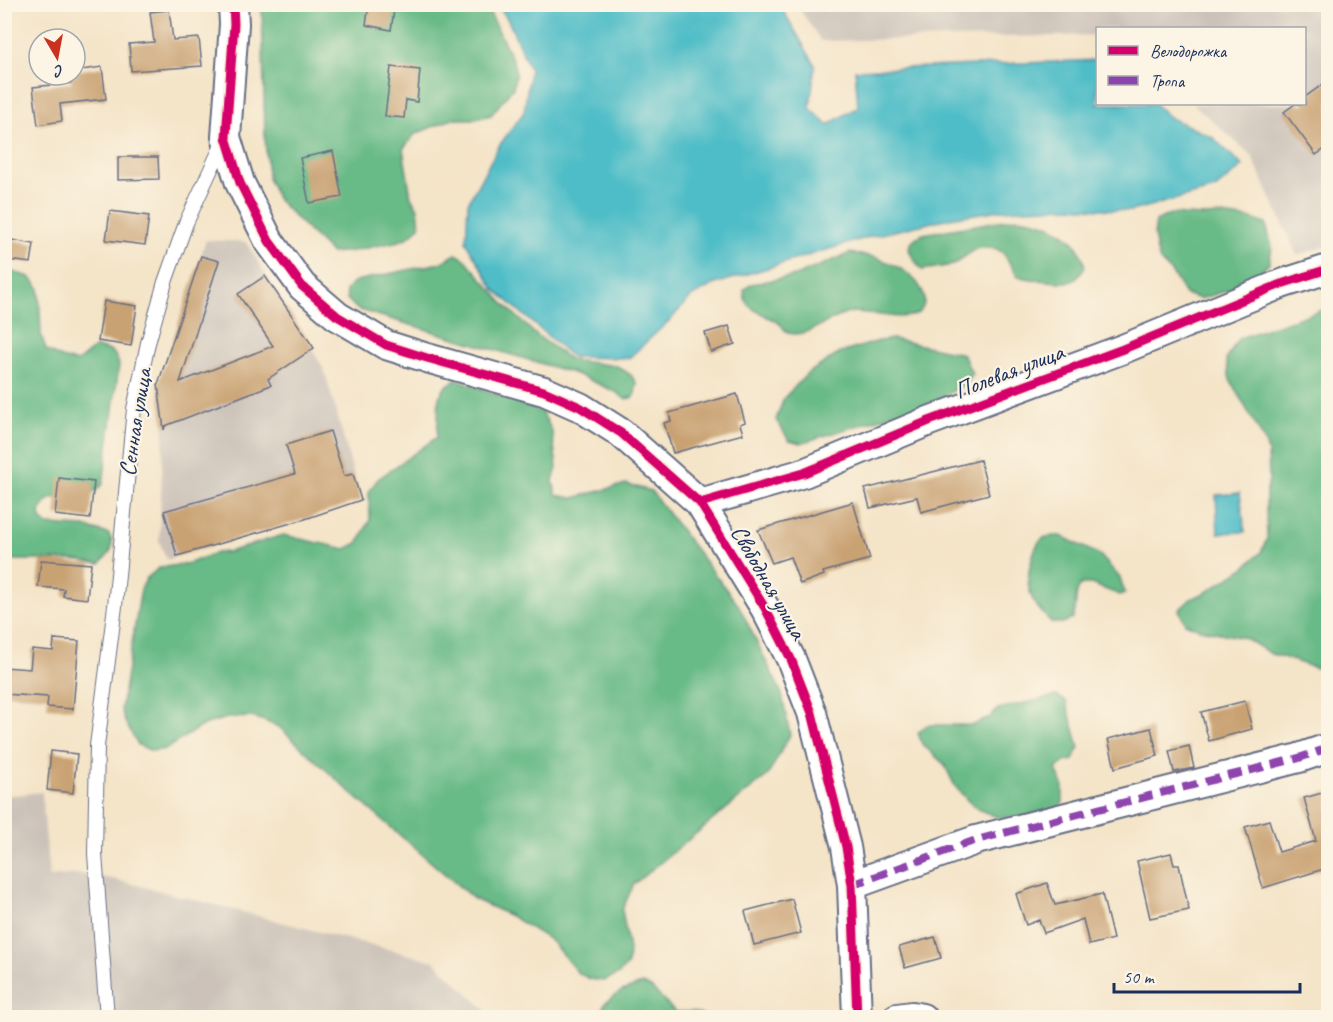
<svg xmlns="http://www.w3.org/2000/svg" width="1333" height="1022" viewBox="0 0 1333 1022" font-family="Caveat,sans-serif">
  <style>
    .industrial { fill: #ccc2b9 }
    .forest { fill: #68ba86; stroke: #427472; stroke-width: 1.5 }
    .water { fill: #4fbdc7; stroke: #357692; stroke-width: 1.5 }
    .building { fill: #c9a273 }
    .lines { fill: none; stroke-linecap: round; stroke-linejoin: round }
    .lane-casing { stroke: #676e83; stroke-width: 16 }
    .street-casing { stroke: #676e83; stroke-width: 32 }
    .lane { stroke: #fff; stroke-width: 14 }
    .street { stroke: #fff; stroke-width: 28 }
    .quiet { stroke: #8e44ad; stroke-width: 8; stroke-dasharray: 15 8; stroke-linecap: butt }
    .cycleway-casing { stroke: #fcf5e5; stroke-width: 13 }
    .cycleway { stroke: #d6006c; stroke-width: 9 }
    .labels { text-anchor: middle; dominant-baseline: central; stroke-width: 4.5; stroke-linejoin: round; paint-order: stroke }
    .street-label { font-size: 24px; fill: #1b2f5e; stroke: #fcf5e5 }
  </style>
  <rect width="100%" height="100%" fill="#fcf5e5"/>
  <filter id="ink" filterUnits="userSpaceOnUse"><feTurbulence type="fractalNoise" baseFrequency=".0167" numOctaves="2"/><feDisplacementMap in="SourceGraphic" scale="12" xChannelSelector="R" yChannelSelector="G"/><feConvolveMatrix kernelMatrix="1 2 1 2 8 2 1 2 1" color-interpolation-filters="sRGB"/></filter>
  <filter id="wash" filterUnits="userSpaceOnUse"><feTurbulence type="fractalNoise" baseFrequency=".008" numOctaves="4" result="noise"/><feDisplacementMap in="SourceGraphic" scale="24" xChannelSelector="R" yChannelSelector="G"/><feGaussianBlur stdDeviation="1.35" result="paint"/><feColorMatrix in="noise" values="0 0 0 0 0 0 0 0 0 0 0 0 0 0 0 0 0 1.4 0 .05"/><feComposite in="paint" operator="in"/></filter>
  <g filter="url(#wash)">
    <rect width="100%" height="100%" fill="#f4e4c8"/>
    <path class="industrial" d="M 797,5 L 1328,5 L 1328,246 L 1297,255 L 1251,155 L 1193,104 L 1304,104 L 1304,28 L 1098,28 L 1097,35 L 821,41 Z
      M 206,240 L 246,242 L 324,369 L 361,500 L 305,519 L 177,556 L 167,560 L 159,541 L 164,427 L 158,384 Z
      M 42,792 L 49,877 L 79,874 L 113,879 L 434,961 L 493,1017 L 5,1017 L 4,796 Z"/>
    <path class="forest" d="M 262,5 L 486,5 L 513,61 L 516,74 L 513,88 L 491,115 L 475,119 L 452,119 L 432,127 L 415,134 L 403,149 L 411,197 L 418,208 L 420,227 L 407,238 L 399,241 L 353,251 L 331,253 L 278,200 L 268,179 L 265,138 Z
      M 1170,214 L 1204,216 L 1221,215 L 1252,219 L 1266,224 L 1272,248 L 1269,263 L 1253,280 L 1243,286 L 1200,299 L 1185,294 L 1172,273 L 1160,261 L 1157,252 L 1154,235 L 1156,221 Z
      M 1017,218 C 1048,221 1079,234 1085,267 C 1081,273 1078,279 1072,281 C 1062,285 1029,278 1018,277 L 1004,254 L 997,249 L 987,248 L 977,248 L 953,265 L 922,270 C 910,255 900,244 923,234 Z
      M 850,253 C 859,255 869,255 877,258 C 896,265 920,276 924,297 C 925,303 923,310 918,313 C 903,322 872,312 855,312 C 836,312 804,342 787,332 C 783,330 784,328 781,325 C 777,321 771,319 766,316 C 752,308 745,308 744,290 L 751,284 L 795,276 Z
      M 456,254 L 465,259 L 505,305 L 534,333 L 571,360 L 617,366 L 631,375 L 637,384 L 634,397 L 625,399 L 614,391 L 576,374 L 357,309 L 347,299 L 346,290 L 356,281 L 440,263 Z
      M 4,269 L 9,271 L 30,277 L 39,288 L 41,334 L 46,350 L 61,358 L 77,362 L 96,347 C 110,351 115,349 119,365 L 103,484 L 91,495 L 50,498 L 40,511 L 41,519 L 48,525 L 84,527 L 109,534 C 116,548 110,553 100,564 L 73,560 L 17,560 L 5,558 Z
      M 1328,308 L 1328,666 L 1315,668 L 1286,658 L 1271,654 L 1245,638 L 1199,629 L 1185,623 L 1179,610 L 1191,599 L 1205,593 L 1244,568 L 1261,552 L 1267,539 L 1266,509 L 1266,494 L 1269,480 L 1268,451 L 1263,438 L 1230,380 L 1226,360 L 1239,338 Z
      M 893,339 L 963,354 L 972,374 L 967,383 L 934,402 L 801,443 L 789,440 L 776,420 L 784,398 L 808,373 L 840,353 L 879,341 Z
      M 457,379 L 542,412 L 552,431 L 557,468 L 553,481 L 556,495 L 573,498 L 626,484 L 651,491 L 739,606 L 782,694 L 790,735 L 768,775 L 634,884 L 622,910 L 629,950 L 628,964 L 619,974 L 604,981 L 590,979 L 578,973 L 550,940 L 511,916 L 474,899 L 359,800 L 279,727 L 254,717 L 227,718 L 203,725 L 166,749 L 152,751 L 138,745 L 125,722 L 121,709 L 141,589 L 147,578 L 159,568 L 190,563 L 215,553 L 228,552 L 283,535 L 346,549 L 358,543 L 370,520 L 369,491 L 378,479 L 437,437 L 439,397 L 446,386 Z
      M 1051,536 L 1061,536 L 1100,555 L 1120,578 L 1125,593 L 1120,595 L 1091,584 L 1081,584 C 1073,596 1078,605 1073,619 L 1062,623 L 1052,623 C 1043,613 1031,603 1029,588 C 1026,578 1033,545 1042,539 C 1044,537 1048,537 1051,536 Z
      M 1056,696 L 1066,701 L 1079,747 L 1073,760 L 1064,762 L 1056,769 L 1063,786 L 1063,803 L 1058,808 L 1023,819 L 997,817 L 980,810 L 968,801 L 955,786 L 944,764 L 922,744 L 918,733 L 927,725 L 973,725 L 989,718 L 998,709 Z
      M 642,984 L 651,988 L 675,1012 L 692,1012 L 711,1017 L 599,1017 L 605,1003 L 622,991 Z"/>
    <path class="water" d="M 498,5 L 780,5 L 815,65 L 810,108 L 828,125 L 858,107 L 855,70 L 1097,60 L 1098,104 L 1155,104 L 1169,117 L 1212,137 L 1243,166 L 1215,189 L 1131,211 L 1068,207 L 1000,210 L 950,218 L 869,237 L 715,284 L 691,297 L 671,319 L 629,358 L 572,357 L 494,289 L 466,242 L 468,203 L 499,146 L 524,112 L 530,70 L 508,20 Z
      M 1240,493 L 1245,532 L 1218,533 L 1216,495 Z"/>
    <g id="blocks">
      <path class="building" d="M 369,4 L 395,4 L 391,30 L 366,25 Z
        M 169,10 L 173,40 L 199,38 L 202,66 L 131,71 L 129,44 L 154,42 L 150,12 Z
        M 102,67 L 106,99 L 60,104 L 62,121 L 38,125 L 33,87 L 71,83 L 70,75 L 75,75 L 75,71 Z
        M 391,67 L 420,70 L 417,102 L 406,100 L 404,118 L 385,116 Z
        M 1329,80 L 1329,146 L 1316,155 L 1284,112 L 1295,104 L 1305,104 L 1305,97 Z
        M 333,151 L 342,197 L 309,203 L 300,158 Z
        M 118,157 L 158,157 L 159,179 L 118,180 Z
        M 110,211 L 149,216 L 145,245 L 106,240 Z
        M 12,240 L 34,244 L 31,263 L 9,260 Z
        M 201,256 L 219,261 L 180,382 L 273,346 L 238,294 L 265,276 L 314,348 L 268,379 L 271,385 L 165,426 L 164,430 L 158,384 Z
        M 104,301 L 137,306 L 131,346 L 98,341 Z
        M 729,326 L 735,344 L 711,352 L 705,333 Z
        M 737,394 L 745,422 L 740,424 L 743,434 L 673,453 L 664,423 L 671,421 L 669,413 Z
        M 330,431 L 344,476 L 353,474 L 361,500 L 305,519 L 177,556 L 164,511 L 295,474 L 286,445 Z
        M 980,460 L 989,494 L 921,512 L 917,497 L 870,508 L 865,489 Z
        M 59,478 L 94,482 L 90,519 L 55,515 Z
        M 853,502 L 870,559 L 823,572 L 824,575 L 800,584 L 790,557 L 772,563 L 758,530 Z
        M 41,560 L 91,564 L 87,599 L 63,596 L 64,589 L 38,587 Z
        M 54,639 L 79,641 L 73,709 L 47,707 L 48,697 L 4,694 L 4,667 L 30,669 L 32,649 L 53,651 Z
        M 1245,701 L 1252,729 L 1209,741 L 1201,712 Z
        M 1151,728 L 1158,756 L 1115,768 L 1108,739 Z
        M 1189,746 L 1194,768 L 1174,772 L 1169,751 Z
        M 51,751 L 77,754 L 73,793 L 47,790 Z
        M 1329,791 L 1329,865 L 1326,865 L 1327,868 L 1263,888 L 1245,827 L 1269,820 L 1279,852 L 1316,841 L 1304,798 Z
        M 1171,853 L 1174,865 L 1179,865 L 1189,910 L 1150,918 L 1137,861 Z
        M 1047,883 L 1055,905 L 1102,894 L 1113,939 L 1089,945 L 1083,919 L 1044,933 L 1039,920 L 1026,925 L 1016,894 Z
        M 792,899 L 801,933 L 754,945 L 745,911 Z
        M 935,937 L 941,958 L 905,968 L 899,947 Z"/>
    </g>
  </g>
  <g filter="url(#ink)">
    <use href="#blocks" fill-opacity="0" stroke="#676e83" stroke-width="1.5"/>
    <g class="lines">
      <defs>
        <path id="lane" d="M 107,1018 L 95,854 L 97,746 L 115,606 L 134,409 L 148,343 L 165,282 L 186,223 L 224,141"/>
        <path id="street" d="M 233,4 L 234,24 L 226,137 L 240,183 L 269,241 L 302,286 L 337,316 L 386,345 L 427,358 L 544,391 L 580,407 L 621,433 L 700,503 L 765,608 L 791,659 L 812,713 L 846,847 L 852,885 L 857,1018
          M 700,503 L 804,473 L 929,421 L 1123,349 L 1281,284 L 1328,269
          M 852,885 L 976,840 L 1299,758 L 1328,748
          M 897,1018 L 912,1016 L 922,1018"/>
      </defs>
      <use href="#lane" class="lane-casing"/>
      <use href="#street" class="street-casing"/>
      <use href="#lane" class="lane"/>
      <use href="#street" class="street"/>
      <path class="quiet" d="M 852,885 L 976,840 L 1299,758 L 1328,748"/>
      <defs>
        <path id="cycleway" d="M 233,4 L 234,24 L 226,137 L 240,183 L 269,241 L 302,286 L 337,316 L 386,345 L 427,358 L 544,391 L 580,407 L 621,433 L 700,503 L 765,608 L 791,659 L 812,713 L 846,847 L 852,885 L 857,1018
          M 700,503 L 804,473 L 929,421 L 1123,349 L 1281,284 L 1328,269"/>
      </defs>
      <use href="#cycleway" class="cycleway-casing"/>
      <use href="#cycleway" class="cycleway"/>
    </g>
  </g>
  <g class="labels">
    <g class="street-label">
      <text transform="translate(1009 371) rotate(-21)">Полевая улица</text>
      <text transform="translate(135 422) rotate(-81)">Сенная улица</text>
      <text transform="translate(769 582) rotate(60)">Свободная улица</text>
    </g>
  </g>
  <rect width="1333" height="1022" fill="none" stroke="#fcf5e5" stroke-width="24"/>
  <rect x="1096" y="27" width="210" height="78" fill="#fcf5e5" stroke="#a2a6af" stroke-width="1.5"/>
  <rect x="1108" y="46" width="30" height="9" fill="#d6006c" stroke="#a2a6af" stroke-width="1.5"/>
  <text x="1150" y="57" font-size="18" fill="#1b2f5e">Велодорожка</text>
  <rect x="1108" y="76" width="30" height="9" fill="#8e44ad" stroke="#a2a6af" stroke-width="1.5"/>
  <text x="1150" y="87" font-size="18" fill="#1b2f5e">Тропа</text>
  <g transform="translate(57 57) rotate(170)"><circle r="28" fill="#fcf5e5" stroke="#a2a6af" stroke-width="1.5"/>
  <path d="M0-4.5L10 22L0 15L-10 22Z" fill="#c8321e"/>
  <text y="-9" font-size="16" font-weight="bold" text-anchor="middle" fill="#1b2f5e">С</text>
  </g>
  <path d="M1114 983v9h186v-9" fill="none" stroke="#1b2f5e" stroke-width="3"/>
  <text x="1123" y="983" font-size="18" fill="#1b2f5e" stroke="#fcf5e5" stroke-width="4.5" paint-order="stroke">50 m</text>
</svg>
